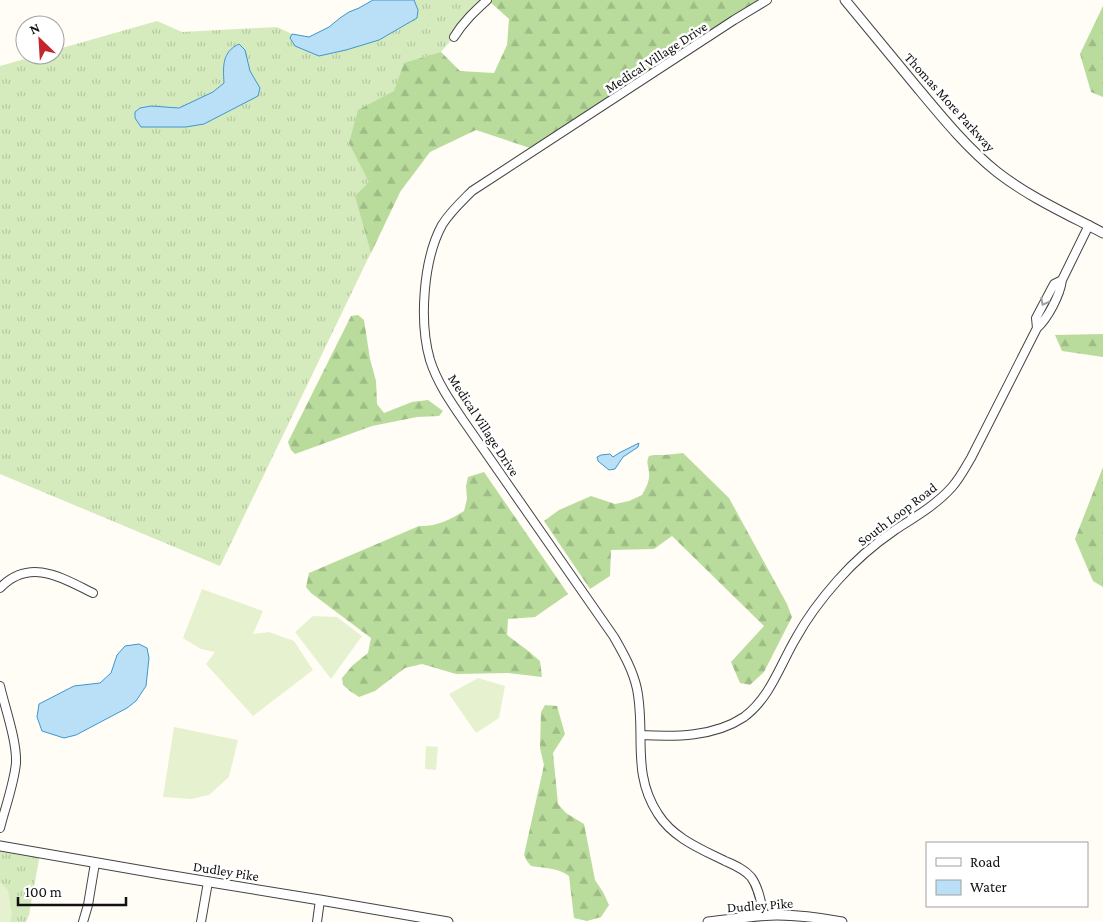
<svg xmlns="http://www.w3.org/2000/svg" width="1103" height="922" viewBox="0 0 1103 922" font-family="'Crimson Pro',serif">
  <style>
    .grass { fill: url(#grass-tufts) }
    .forest { fill: url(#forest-firs) }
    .pitch { fill: #e6f2cf }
    .water { fill: #b9e0f7; stroke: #3f96cf }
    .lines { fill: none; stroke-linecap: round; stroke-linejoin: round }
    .minor-casing { stroke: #444; stroke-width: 10 }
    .tertiary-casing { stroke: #444; stroke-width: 11 }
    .minor { stroke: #fff; stroke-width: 8 }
    .tertiary { stroke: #fff; stroke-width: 9 }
    .oneway { stroke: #a0a0a0 }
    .labels { text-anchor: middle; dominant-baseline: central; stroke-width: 5; stroke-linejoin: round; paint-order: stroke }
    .street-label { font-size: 14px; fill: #111; stroke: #fff }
  </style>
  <defs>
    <pattern id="grass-tufts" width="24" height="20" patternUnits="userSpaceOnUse" patternTransform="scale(1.25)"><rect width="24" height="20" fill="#d5ebbd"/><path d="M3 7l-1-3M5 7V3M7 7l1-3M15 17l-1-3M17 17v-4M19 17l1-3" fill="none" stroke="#b6c8a1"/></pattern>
    <pattern id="forest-firs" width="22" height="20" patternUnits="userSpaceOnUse" patternTransform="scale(1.25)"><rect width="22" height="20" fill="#b9dc9c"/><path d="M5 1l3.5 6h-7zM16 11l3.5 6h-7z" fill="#9ebc85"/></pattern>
  </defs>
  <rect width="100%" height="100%" fill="#fffdf5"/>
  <path class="grass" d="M 373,0 L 482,0 L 454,37 L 431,63 L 455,78 L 220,566 L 0,474 L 0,66 L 39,55 L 55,55 L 55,50 L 157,21 L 182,32 L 277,27 L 292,34 L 309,37 L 329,27 L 340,18 L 349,12 L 359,8 Z
    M 0,846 L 40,854 L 29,915 L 26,922 L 0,922 Z"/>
  <path class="forest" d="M 488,0 L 767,0 L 536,150 L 476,130 L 430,152 L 400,192 L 371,253 L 355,196 L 369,182 L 349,143 L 358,110 L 394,91 L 404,63 L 441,52 L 460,71 L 494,73 L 507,45 L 509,19 Z
    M 1103,6 L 1103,97 L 1091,92 L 1080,54 Z
    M 358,315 L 364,320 L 370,359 L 376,381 L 377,404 L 384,413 L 412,402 L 428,400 L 443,411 L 439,416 L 417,417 L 372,426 L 295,454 L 291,450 L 288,442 L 351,316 Z
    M 1103,334 L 1103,357 L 1062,351 L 1055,335 Z
    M 683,453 L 729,498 L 787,604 L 792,617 L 764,672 L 750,685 L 740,683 L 731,662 L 764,626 L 672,536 L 654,549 L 611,550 L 610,576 L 590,589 L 544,521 L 559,510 L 591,496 L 615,504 L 629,501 L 642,495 C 646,488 650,481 649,472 C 648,465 646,462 649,456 L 654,455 L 665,455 Z
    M 1103,467 L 1103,587 L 1093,581 L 1075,539 Z
    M 484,472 L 568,594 L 535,617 L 508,619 L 507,635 L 527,650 L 540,661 L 542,677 L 507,673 L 456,674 L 422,664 L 405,668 L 375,691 L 359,697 L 350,691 L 343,685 L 342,678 L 353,665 L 368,653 L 371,638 L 311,593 L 306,587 L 309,573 L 419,526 C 435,527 450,520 464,511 L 467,499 L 466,486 L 468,477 Z
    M 545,705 L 557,706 L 565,734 L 553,753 L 558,804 L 566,813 L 584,824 L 595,880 L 603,892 L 609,905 L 601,917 L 587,921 L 574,918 L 569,876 C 558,868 545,868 531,866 L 527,861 L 524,855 L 544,765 L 540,748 L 541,712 Z"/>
  <path class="pitch" d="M 202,589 L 263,611 L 253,634 L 269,632 L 294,641 L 313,670 L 253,716 L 206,664 L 215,652 L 201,649 L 183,638 Z
    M 313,616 L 337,617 L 362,636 L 331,679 L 295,632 Z
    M 478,678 L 505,686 L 499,718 L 476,733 L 449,694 Z
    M 174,727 L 238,740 L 229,777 L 209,795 L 191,799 L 163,797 Z
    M 426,746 L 438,747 L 436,770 L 425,769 Z
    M 0,882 L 8,890 L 12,915 L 10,922 L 0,922 Z"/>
  <path class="water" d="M 373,0 L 414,0 L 418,10 L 417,18 L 379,40 L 346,50 L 319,56 L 295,46 L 290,38 L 292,34 L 309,37 L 329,27 L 340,18 L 349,12 L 359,8 Z
    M 239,44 L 245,50 L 250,71 L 260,88 L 258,96 L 204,124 L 186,127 L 141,127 L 135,118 L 135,112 L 140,108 L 151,106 L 179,108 L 213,92 L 224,83 C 223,66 222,52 239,44 Z
    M 639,443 L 638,447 L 623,457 L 615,469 L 609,470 L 598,461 L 597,457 L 601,455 L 610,454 L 613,457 L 619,453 Z
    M 139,644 L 147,648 L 149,658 L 146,686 L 136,701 L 127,708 L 76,735 L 64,738 L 42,731 L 37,717 L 39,704 L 74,686 L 100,683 L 111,673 L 117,655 L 125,646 Z"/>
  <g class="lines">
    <defs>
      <path id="minor" d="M 454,37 C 463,22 475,11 487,0
        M 1037,328 L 1036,318 L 1054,284 L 1062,280
        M 0,588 C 30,557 62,578 93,593
        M 0,686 C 5,708 17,741 16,763 C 14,784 5,808 0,828
        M 641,735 C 675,737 714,737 744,717 C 770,698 780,665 796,638 C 807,618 822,598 838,580 C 853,563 876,543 895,530 C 915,517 936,505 952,487 C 960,478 965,468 971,458 L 1037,328 C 1048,318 1060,295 1062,280 L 1089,225
        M 764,916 C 761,903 759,888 751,877 C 744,869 734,865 725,861 C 701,849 673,838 658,814 C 631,773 646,734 637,689 C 633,670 623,653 614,637 L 463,420 C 450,401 437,382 430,360 C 419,322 423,260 442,225 C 450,212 461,202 472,191 L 734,20 L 767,0
        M 83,922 L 88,905 L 95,863
        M 201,922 L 208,882
        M 317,922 L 320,900"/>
      <path id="tertiary" d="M 845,0 C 869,29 892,57 916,86 C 941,116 966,147 997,172 C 1029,197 1067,214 1103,233
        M 0,846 L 161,874 L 320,900 L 448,922
        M 708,922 C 730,920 755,915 777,915 C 799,915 821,918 842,922"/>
    </defs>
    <use href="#minor" class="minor-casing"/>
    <use href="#tertiary" class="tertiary-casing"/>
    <use href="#minor" class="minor"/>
    <use href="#tertiary" class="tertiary"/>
  </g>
  <defs><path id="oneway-chevron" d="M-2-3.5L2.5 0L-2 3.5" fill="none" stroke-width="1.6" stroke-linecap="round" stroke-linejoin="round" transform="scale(1.25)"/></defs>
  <use class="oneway" href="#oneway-chevron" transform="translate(1044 302) rotate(118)"/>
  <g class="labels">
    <g class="street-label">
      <text transform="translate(656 57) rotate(-33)">Medical Village Drive</text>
      <text transform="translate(950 102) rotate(48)">Thomas More Parkway</text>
      <text transform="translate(484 425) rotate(57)">Medical Village Drive</text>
      <text transform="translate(897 514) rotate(-37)">South Loop Road</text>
      <text transform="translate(226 871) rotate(9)">Dudley Pike</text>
      <text transform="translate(760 905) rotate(-4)">Dudley Pike</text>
    </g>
  </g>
  <rect x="926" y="842" width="162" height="65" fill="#ffffff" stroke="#a0a0a0"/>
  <rect x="936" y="858" width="25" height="8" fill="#ffffff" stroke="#a0a0a0"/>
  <text x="970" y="867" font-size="15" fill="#111111">Road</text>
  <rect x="936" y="880" width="25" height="15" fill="#b9e0f7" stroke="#a0a0a0"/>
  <text x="970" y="892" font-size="15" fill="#111111">Water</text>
  <g transform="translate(40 40) rotate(335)"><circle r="24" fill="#ffffff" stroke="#a0a0a0"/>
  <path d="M0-4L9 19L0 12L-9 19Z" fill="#c4262e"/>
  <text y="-8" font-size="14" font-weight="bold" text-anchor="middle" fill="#111111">N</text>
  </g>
  <path d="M18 897v8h108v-8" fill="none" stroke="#111111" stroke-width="2.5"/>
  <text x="25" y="897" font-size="15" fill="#111111" stroke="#ffffff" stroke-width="4" paint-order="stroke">100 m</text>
</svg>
